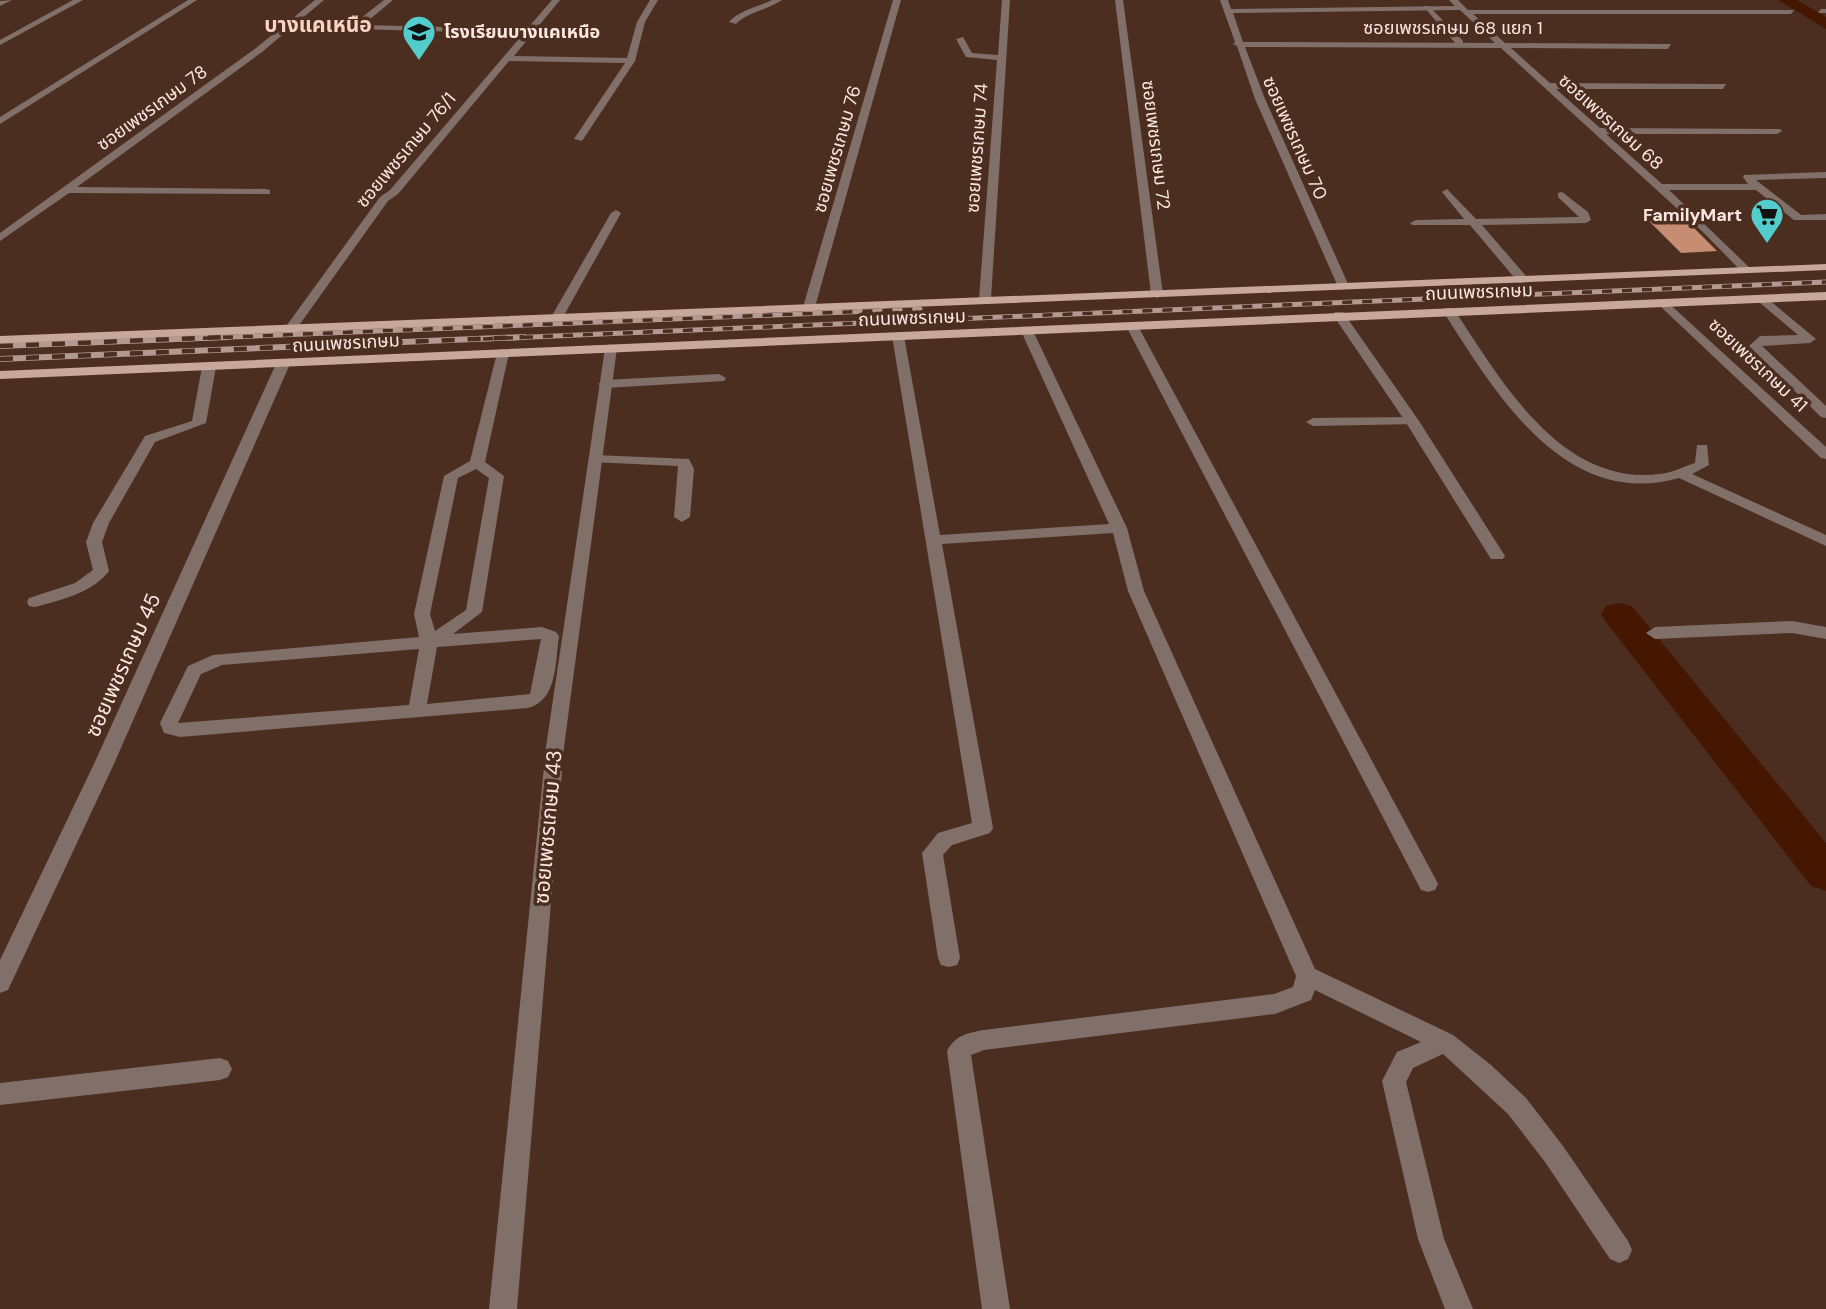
<svg xmlns="http://www.w3.org/2000/svg" width="1826" height="1309" viewBox="0 0 1826 1309" font-family="'DM Sans','Noto Sans Thai',sans-serif">
  <style>
    .lines { fill: none; stroke-linecap: round; stroke-linejoin: round }
    .canal { fill: #451600; fill-rule: evenodd }
    .building { fill: #c78d73 }
    .service { fill: #807069; fill-rule: evenodd }
    .minor { fill: #807069; fill-rule: evenodd }
    .primary { fill: #c8a89b; fill-rule: evenodd }
    .rail-far1-casing { stroke: #b39a90; stroke-width: 5 }
    .rail-casing { stroke: #b39a90; stroke-width: 6 }
    .rail-far1 { stroke: #4c2e21; stroke-width: 3.5; stroke-dasharray: 10; stroke-linecap: butt }
    .rail { stroke: #4c2e21; stroke-width: 4.5; stroke-dasharray: 13; stroke-linecap: butt }
    .labels { text-anchor: middle; dominant-baseline: central; stroke-width: 7; stroke-linejoin: round; paint-order: stroke }
    .far-street-label { font-size: 18px; fill: #fbe7df; stroke: #4c2e21 }
    .far-poi-label { font-size: 18px; font-weight: bold; fill: #fbe7df; stroke: #4c2e21; text-anchor: start }
    .far-quarter-label { font-size: 21px; font-weight: bold; fill: #fad3c3; stroke: #4c2e21 }
    .street-label { font-size: 21px; fill: #fbe7df; stroke: #4c2e21 }
  </style>
  <rect width="100%" height="100%" fill="#4c2e21"/>
  <g class="lines">
    <path class="canal" d="M 1778,0 L 1797,0 L 1826,17 L 1826,29 Z
      M 1619,603 L 1632,606 L 1826,843 L 1826,891 L 1811,886 L 1606,622 L 1601,614 L 1606,606 Z"/>
  </g>
  <path class="building" d="M 1647,219 L 1685,219 L 1717,251 L 1681,253 Z"/>
  <g class="lines">
    <path class="service" d="M 1423,6 L 1429,6 L 1463,41 L 1463,45 L 1457,45 Z
      M 1447,189 L 1476,219 L 1579,217 L 1558,197 L 1558,193 L 1562,192 L 1588,212 L 1591,220 L 1586,223 L 1482,225 L 1526,276 L 1528,279 L 1522,283 L 1518,282 L 1470,225 L 1412,225 L 1410,223 L 1416,220 L 1464,219 L 1442,192 Z
      M 1763,295 L 1816,339 L 1810,343 L 1762,346 L 1826,406 L 1826,418 L 1821,417 L 1749,346 L 1760,336 L 1798,335 L 1759,302 L 1759,296 Z
      M 1445,308 L 1453,308 C 1500,378 1559,486 1659,474 C 1671,473 1683,467 1695,463 L 1697,445 L 1707,445 L 1709,465 L 1692,474 L 1826,535 L 1826,546 L 1679,478 C 1564,511 1494,391 1443,311 Z
      M 503,349 L 509,353 L 485,462 L 504,476 L 482,612 L 453,634 L 542,627 L 556,632 L 559,636 C 555,662 558,700 528,708 L 180,737 L 164,733 L 160,723 L 188,666 L 213,655 L 419,637 L 414,614 L 444,476 L 470,461 L 497,353 ZM 476,469 L 489,478 L 466,610 L 435,631 L 430,614 L 458,478 ZM 541,639 L 530,694 L 427,704 L 437,647 ZM 419,649 L 409,705 L 178,723 L 201,674 L 222,665 Z
      M 209,363 L 216,367 L 206,423 L 155,442 L 109,523 L 102,542 L 109,571 C 92,593 61,600 35,607 L 29,606 L 27,602 L 29,598 L 75,583 L 93,570 L 86,542 L 93,523 L 145,436 L 192,421 L 202,367 Z
      M 719,374 L 726,378 L 724,381 L 605,388 L 598,384 L 605,380 Z
      M 1412,417 L 1419,421 L 1417,424 L 1313,426 L 1306,422 L 1313,418 Z
      M 595,455 L 689,459 L 694,469 L 690,517 L 682,522 L 674,517 L 678,466 L 590,462 L 588,459 Z
      M 1792,621 L 1826,627 L 1826,639 L 1792,633 L 1655,639 L 1646,633 L 1655,627 Z"/>
    <path class="minor" d="M 12,0 L 0,6 L 0,1 Z
      M 73,0 L 83,0 L 0,45 L 0,40 Z
      M 188,0 L 197,0 L 0,124 L 0,117 Z
      M 315,0 L 324,0 L 262,52 L 77,187 L 266,189 L 270,190 L 270,194 L 69,193 L 0,241 L 0,233 L 256,48 Z
      M 384,0 L 393,0 L 363,25 L 527,29 L 552,0 L 560,0 L 514,56 L 627,58 L 637,22 L 650,0 L 658,0 L 645,22 L 635,61 L 582,141 L 574,139 L 625,63 L 509,61 L 398,194 L 388,201 L 295,331 L 287,331 L 287,325 L 380,197 L 390,190 L 523,34 L 357,29 L 356,22 Z
      M 772,0 L 782,0 C 768,10 745,13 736,24 L 729,22 C 739,10 758,7 772,0 Z
      M 893,0 L 901,0 L 815,307 L 805,310 L 803,307 Z
      M 1002,0 L 1010,0 L 991,299 L 985,303 L 979,299 L 997,60 L 966,57 L 956,39 L 963,37 L 972,53 L 998,55 Z
      M 1115,0 L 1123,0 L 1163,294 L 1157,298 L 1151,294 Z
      M 1220,0 L 1228,0 L 1231,9 L 1455,6 L 1449,0 L 1458,0 L 1468,10 L 1794,10 L 1791,14 L 1473,14 L 1505,43 L 1671,44 L 1668,49 L 1511,48 L 1550,83 L 1726,84 L 1723,89 L 1556,89 L 1600,128 L 1780,129 L 1782,131 L 1777,134 L 1606,134 L 1662,184 L 1748,184 L 1743,177 L 1744,175 L 1826,172 L 1826,178 L 1756,180 L 1801,215 L 1826,214 L 1826,220 L 1794,220 L 1756,190 L 1669,190 L 1752,270 L 1742,272 L 1705,234 L 1501,48 L 1245,47 L 1265,99 L 1349,286 L 1339,289 L 1255,99 L 1237,46 L 1233,44 L 1235,42 ZM 1460,10 L 1495,43 L 1243,42 L 1233,13 Z
      M 1821,9 L 1826,9 L 1826,13 L 1818,13 Z
      M 616,210 L 621,213 L 562,319 L 552,322 L 550,319 L 611,213 Z
      M 1664,299 L 1826,447 L 1826,459 L 1821,458 L 1660,306 L 1660,300 Z
      M 1335,312 L 1343,312 L 1419,421 L 1505,556 L 1503,559 L 1491,559 L 1405,421 L 1333,315 Z
      M 1132,322 L 1138,326 L 1435,878 L 1438,884 L 1435,890 L 1428,892 L 1421,890 L 1126,326 Z
      M 1027,327 L 1033,331 L 1127,528 L 1144,591 L 1315,969 L 1453,1035 L 1491,1065 L 1526,1098 L 1563,1146 L 1628,1241 L 1632,1250 L 1628,1259 L 1619,1263 L 1610,1259 L 1545,1162 L 1508,1114 L 1443,1054 L 1413,1068 L 1406,1082 L 1444,1239 L 1473,1309 L 1445,1309 L 1418,1239 L 1382,1081 L 1397,1052 L 1421,1042 L 1315,990 L 1311,1000 L 1275,1014 L 984,1050 L 971,1055 L 1010,1309 L 982,1309 L 947,1051 C 955,1035 968,1033 984,1030 L 1274,994 L 1293,987 L 1296,976 L 1128,591 L 1113,533 L 942,544 L 993,828 L 990,833 L 952,845 L 943,855 L 960,958 L 957,965 L 949,967 L 941,965 L 938,958 L 922,853 L 938,833 L 972,823 L 892,336 L 898,332 L 904,336 L 940,535 L 1109,524 L 1021,331 Z
      M 611,344 L 617,348 L 564,747 L 517,1309 L 489,1309 L 546,747 L 605,348 Z
      M 283,360 L 290,364 L 113,766 L 8,990 L 0,993 L 0,960 L 93,766 L 276,364 Z
      M 220,1058 L 228,1061 L 232,1069 L 228,1077 L 220,1080 L 0,1105 L 0,1083 Z"/>
    <path class="primary" d="M 1826,264 L 1826,270 L 0,344 L 0,336 Z
      M 1826,292 L 1826,300 L 0,379 L 0,371 Z"/>
    <defs>
      <path id="rail-far1" d="M 183,339 L 920,309
        M 483,339 L 1826,282"/>
      <path id="rail" d="M 0,346 L 227,337
        M 0,359 L 524,337"/>
    </defs>
    <use href="#rail-far1" class="rail-far1-casing"/>
    <use href="#rail" class="rail-casing"/>
    <use href="#rail-far1" class="rail-far1"/>
    <use href="#rail" class="rail"/>
  </g>
  <defs>
    <symbol id="school-pin" viewBox="-11 -11 22 30"><path d="M0 17L-7.5 6A9.5 9.5 0 1 1 7.5 6Z" fill="#52cdcc" stroke="#4c2e21"/><path d="M0-5L7-2L0 1L-7-2ZM-4 1L0 2.5L4 1V4Q0 6-4 4Z" fill="#111"/></symbol>
    <symbol id="supermarket-pin" viewBox="-11 -11 22 30"><path d="M0 17L-7.5 6A9.5 9.5 0 1 1 7.5 6Z" fill="#52cdcc" stroke="#4c2e21"/><path d="M-6-5.5h2.5l.6 2H6L4.5 2H-2.5L-4.4-4H-6ZM-1.5 3.2a1.3 1.3 0 1 0 .1 0ZM3 3.2a1.3 1.3 0 1 0 .1 0Z" fill="#111"/></symbol>
  </defs>
  <g fill-rule="evenodd">
    <use href="#school-pin" x="400" y="13" width="38" height="52"/>
    <use href="#supermarket-pin" x="1748" y="196" width="38" height="52"/>
  </g>
  <g class="labels">
    <g class="far-street-label">
      <text x="1453" y="28">ซอยเพชรเกษม 68 แยก 1</text>
      <text transform="translate(152 108) rotate(-36)">ซอยเพชรเกษม 78</text>
      <text transform="translate(1611 122) rotate(42)">ซอยเพชรเกษม 68</text>
      <text transform="translate(1295 138) rotate(66)">ซอยเพชรเกษม 70</text>
      <text transform="translate(1156 145) rotate(83)">ซอยเพชรเกษม 72</text>
      <text transform="translate(977 148) rotate(-86)">ซอยเพชรเกษม 74</text>
      <text transform="translate(837 149) rotate(-74)">ซอยเพชรเกษม 76</text>
      <text transform="translate(406 150) rotate(-50)">ซอยเพชรเกษม 76/1</text>
      <text transform="translate(1479 292) rotate(-2)">ถนนเพชรเกษม</text>
      <text transform="translate(912 318) rotate(-2)">ถนนเพชรเกษม</text>
      <text transform="translate(346 343) rotate(-3)">ถนนเพชรเกษม</text>
      <text transform="translate(1758 365) rotate(43)">ซอยเพชรเกษม 41</text>
    </g>
    <g class="far-poi-label">
      <text x="444" y="32">โรงเรียนบางแคเหนือ</text>
      <text x="1742" y="215" text-anchor="end">FamilyMart</text>
    </g>
    <g class="far-quarter-label">
      <text x="318" y="25">บางแคเหนือ</text>
    </g>
    <g class="street-label">
      <text transform="translate(123 665) rotate(-66)">ซอยเพชรเกษม 45</text>
      <text transform="translate(548 827) rotate(-85)">ซอยเพชรเกษม 43</text>
    </g>
  </g>
</svg>
